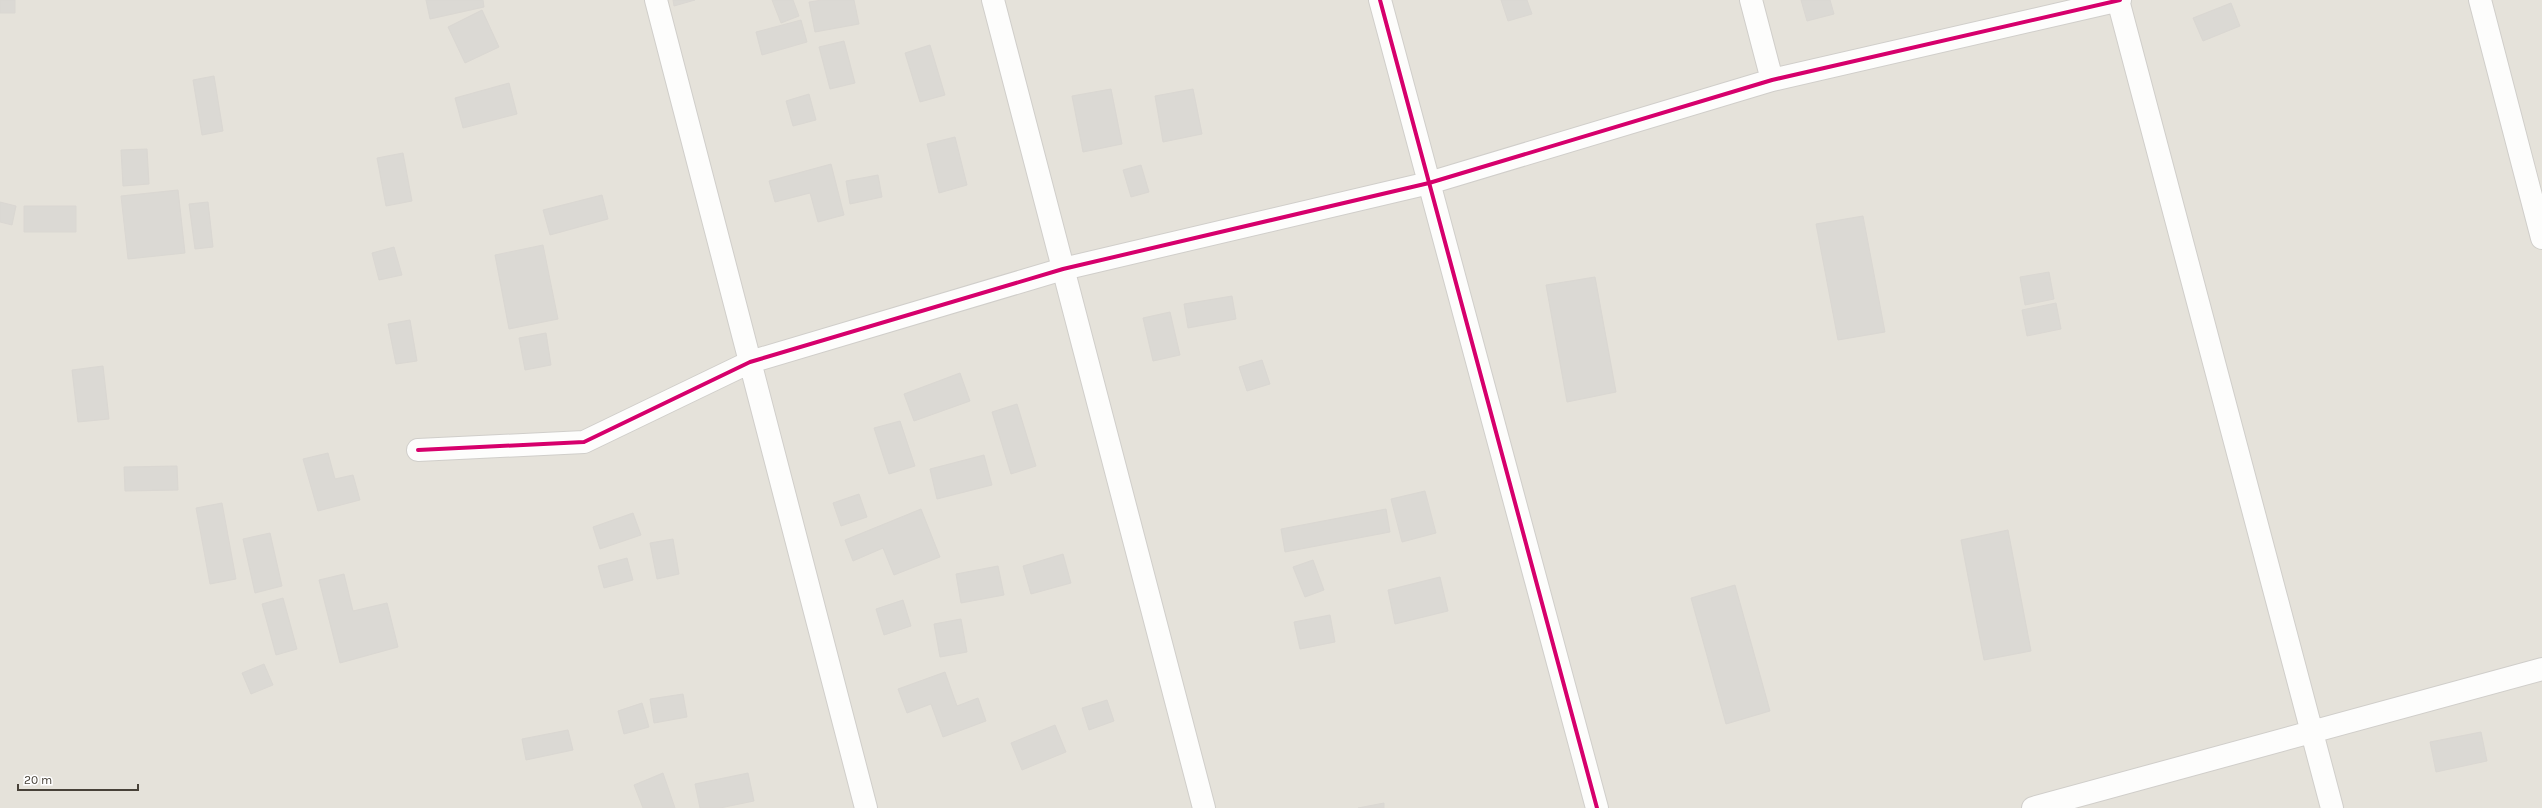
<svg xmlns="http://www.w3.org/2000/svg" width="2542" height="808" viewBox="0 0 2542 808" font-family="Karla,sans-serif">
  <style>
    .residential { fill: #e5e2da }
    .building { fill: #dbd9d4; stroke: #dad7d2 }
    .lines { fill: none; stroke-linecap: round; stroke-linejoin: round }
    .minor-casing { stroke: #d0ceca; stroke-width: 24 }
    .minor { stroke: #fdfdfc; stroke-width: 22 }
    .cycleway-casing { stroke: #fff; stroke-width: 6 }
    .cycleway { stroke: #d6006c; stroke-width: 4 }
  </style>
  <rect width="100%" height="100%" fill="#f2f0ec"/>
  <path class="residential" d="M 0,0 L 2542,0 L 2542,808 L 0,808 Z"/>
  <path class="building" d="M 0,0 L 15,0 L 15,13 L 0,13 Z
    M 426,0 L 483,0 L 484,7 L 430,19 Z
    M 673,0 L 695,0 L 674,6 Z
    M 772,0 L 793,0 L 799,16 L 781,23 Z
    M 822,0 L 854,0 L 859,24 L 815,32 L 809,2 Z
    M 1501,0 L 1527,0 L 1532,14 L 1508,21 Z
    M 1801,0 L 1830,0 L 1834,14 L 1807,21 Z
    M 2231,3 L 2240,26 L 2203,41 L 2193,18 Z
    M 482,10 L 499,47 L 465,63 L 448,27 Z
    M 801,20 L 807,42 L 762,55 L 756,32 Z
    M 844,41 L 855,83 L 830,89 L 819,47 Z
    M 930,45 L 945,95 L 920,102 L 905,53 Z
    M 214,76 L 223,131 L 202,135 L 193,80 Z
    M 509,83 L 517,114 L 463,128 L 455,98 Z
    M 1111,89 L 1122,144 L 1083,152 L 1072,96 Z
    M 1193,89 L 1202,134 L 1163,142 L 1155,96 Z
    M 809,94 L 816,120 L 793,126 L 786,101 Z
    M 955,137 L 967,185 L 939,193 L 927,144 Z
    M 147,149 L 149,184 L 123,186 L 121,150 Z
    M 403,153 L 412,201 L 386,206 L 377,158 Z
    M 831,164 L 844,215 L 818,222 L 810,193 L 775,202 L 769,181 Z
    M 1141,165 L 1149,192 L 1131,197 L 1123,170 Z
    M 878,175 L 882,197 L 850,204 L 846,181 Z
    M 178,190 L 185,253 L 128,259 L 121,196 Z
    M 602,195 L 608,219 L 550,235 L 543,210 Z
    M 0,202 L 16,206 L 12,225 L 0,222 Z
    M 208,202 L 213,247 L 195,249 L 189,204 Z
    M 24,206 L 76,206 L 76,232 L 24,232 Z
    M 1863,216 L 1885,332 L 1838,340 L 1816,224 Z
    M 543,245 L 558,319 L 509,329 L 495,255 Z
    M 394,247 L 402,275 L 379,280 L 372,253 Z
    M 2049,272 L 2054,299 L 2025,305 L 2020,277 Z
    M 1595,277 L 1616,392 L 1567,402 L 1546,285 Z
    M 1232,296 L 1236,319 L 1188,328 L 1184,304 Z
    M 2056,303 L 2061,329 L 2027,336 L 2022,310 Z
    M 1170,312 L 1180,355 L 1153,361 L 1143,318 Z
    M 410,320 L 417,361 L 396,364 L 388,324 Z
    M 546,333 L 551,365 L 525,370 L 519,338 Z
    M 1262,360 L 1270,384 L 1247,391 L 1239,367 Z
    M 103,366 L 109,419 L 78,422 L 72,370 Z
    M 960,373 L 970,401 L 914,421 L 904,394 Z
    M 1017,404 L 1036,466 L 1011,474 L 992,412 Z
    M 900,421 L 915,466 L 889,474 L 874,428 Z
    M 328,453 L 335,479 L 353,475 L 360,500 L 318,511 L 303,459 Z
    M 984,455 L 992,485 L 937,499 L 930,469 Z
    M 177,466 L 178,490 L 125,491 L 124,467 Z
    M 1425,491 L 1436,533 L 1402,542 L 1391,499 Z
    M 859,494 L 867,517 L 841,526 L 833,503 Z
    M 222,503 L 236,579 L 210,584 L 196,508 Z
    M 921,509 L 940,557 L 894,575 L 883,548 L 853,561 L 845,540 Z
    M 1386,509 L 1390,532 L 1285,552 L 1281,529 Z
    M 633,513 L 641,535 L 600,549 L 593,527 Z
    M 2008,530 L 2031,651 L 1984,660 L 1961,540 Z
    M 270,533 L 282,586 L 255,593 L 243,539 Z
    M 673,539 L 679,574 L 657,579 L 650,543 Z
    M 1063,554 L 1071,583 L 1031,594 L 1023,566 Z
    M 627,558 L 633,580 L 604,588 L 598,566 Z
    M 1313,560 L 1324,590 L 1305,597 L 1293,567 Z
    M 998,566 L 1004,595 L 961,603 L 956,574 Z
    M 344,574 L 353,611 L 387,603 L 398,647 L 340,663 L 319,580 Z
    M 1440,577 L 1448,611 L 1395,624 L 1388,590 Z
    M 1735,585 L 1770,711 L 1726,724 L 1691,598 Z
    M 283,598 L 297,649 L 276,655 L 262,604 Z
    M 903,600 L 911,626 L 884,635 L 876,609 Z
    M 1330,615 L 1335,642 L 1300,649 L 1294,622 Z
    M 961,619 L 967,652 L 940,657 L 934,624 Z
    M 264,664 L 273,685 L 251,694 L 242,673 Z
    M 945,672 L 957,706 L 978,698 L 986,721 L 943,737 L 931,704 L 907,713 L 898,689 Z
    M 683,694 L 687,717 L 654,723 L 650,699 Z
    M 1107,700 L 1114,721 L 1089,730 L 1082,708 Z
    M 642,703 L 649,727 L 624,734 L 618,711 Z
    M 1055,725 L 1066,752 L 1022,770 L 1011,743 Z
    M 568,730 L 573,750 L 526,760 L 522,739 Z
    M 2481,732 L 2487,761 L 2436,772 L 2430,742 Z
    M 663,773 L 675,808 L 643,808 L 634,785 Z
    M 748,773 L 754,801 L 720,808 L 700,808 L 695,784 Z
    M 1384,803 L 1384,808 L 1358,808 Z"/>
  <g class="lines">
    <defs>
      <path id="minor" d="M 656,0 L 866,808
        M 993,0 L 1204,808
        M 1380,0 L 1597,808
        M 1751,0 L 1772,80
        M 2118,0 L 2332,808
        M 2480,0 L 2542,238
        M 418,450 L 584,442 L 750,362 L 1063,269 L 1429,183 L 1772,80 L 2120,0
        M 2033,808 L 2542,669"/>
    </defs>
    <use href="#minor" class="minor-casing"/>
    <use href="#minor" class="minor"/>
    <defs>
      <path id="cycleway" d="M 1380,0 L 1597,808
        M 418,450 L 584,442 L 750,362 L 1063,269 L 1429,183 L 1772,80 L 2120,0"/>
    </defs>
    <use href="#cycleway" class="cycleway-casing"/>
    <use href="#cycleway" class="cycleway"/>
  </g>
  <path d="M18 784v6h120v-6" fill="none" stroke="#474138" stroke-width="2"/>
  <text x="24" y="784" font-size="12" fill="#474138" stroke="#ffffff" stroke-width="3" paint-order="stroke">20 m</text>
</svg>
